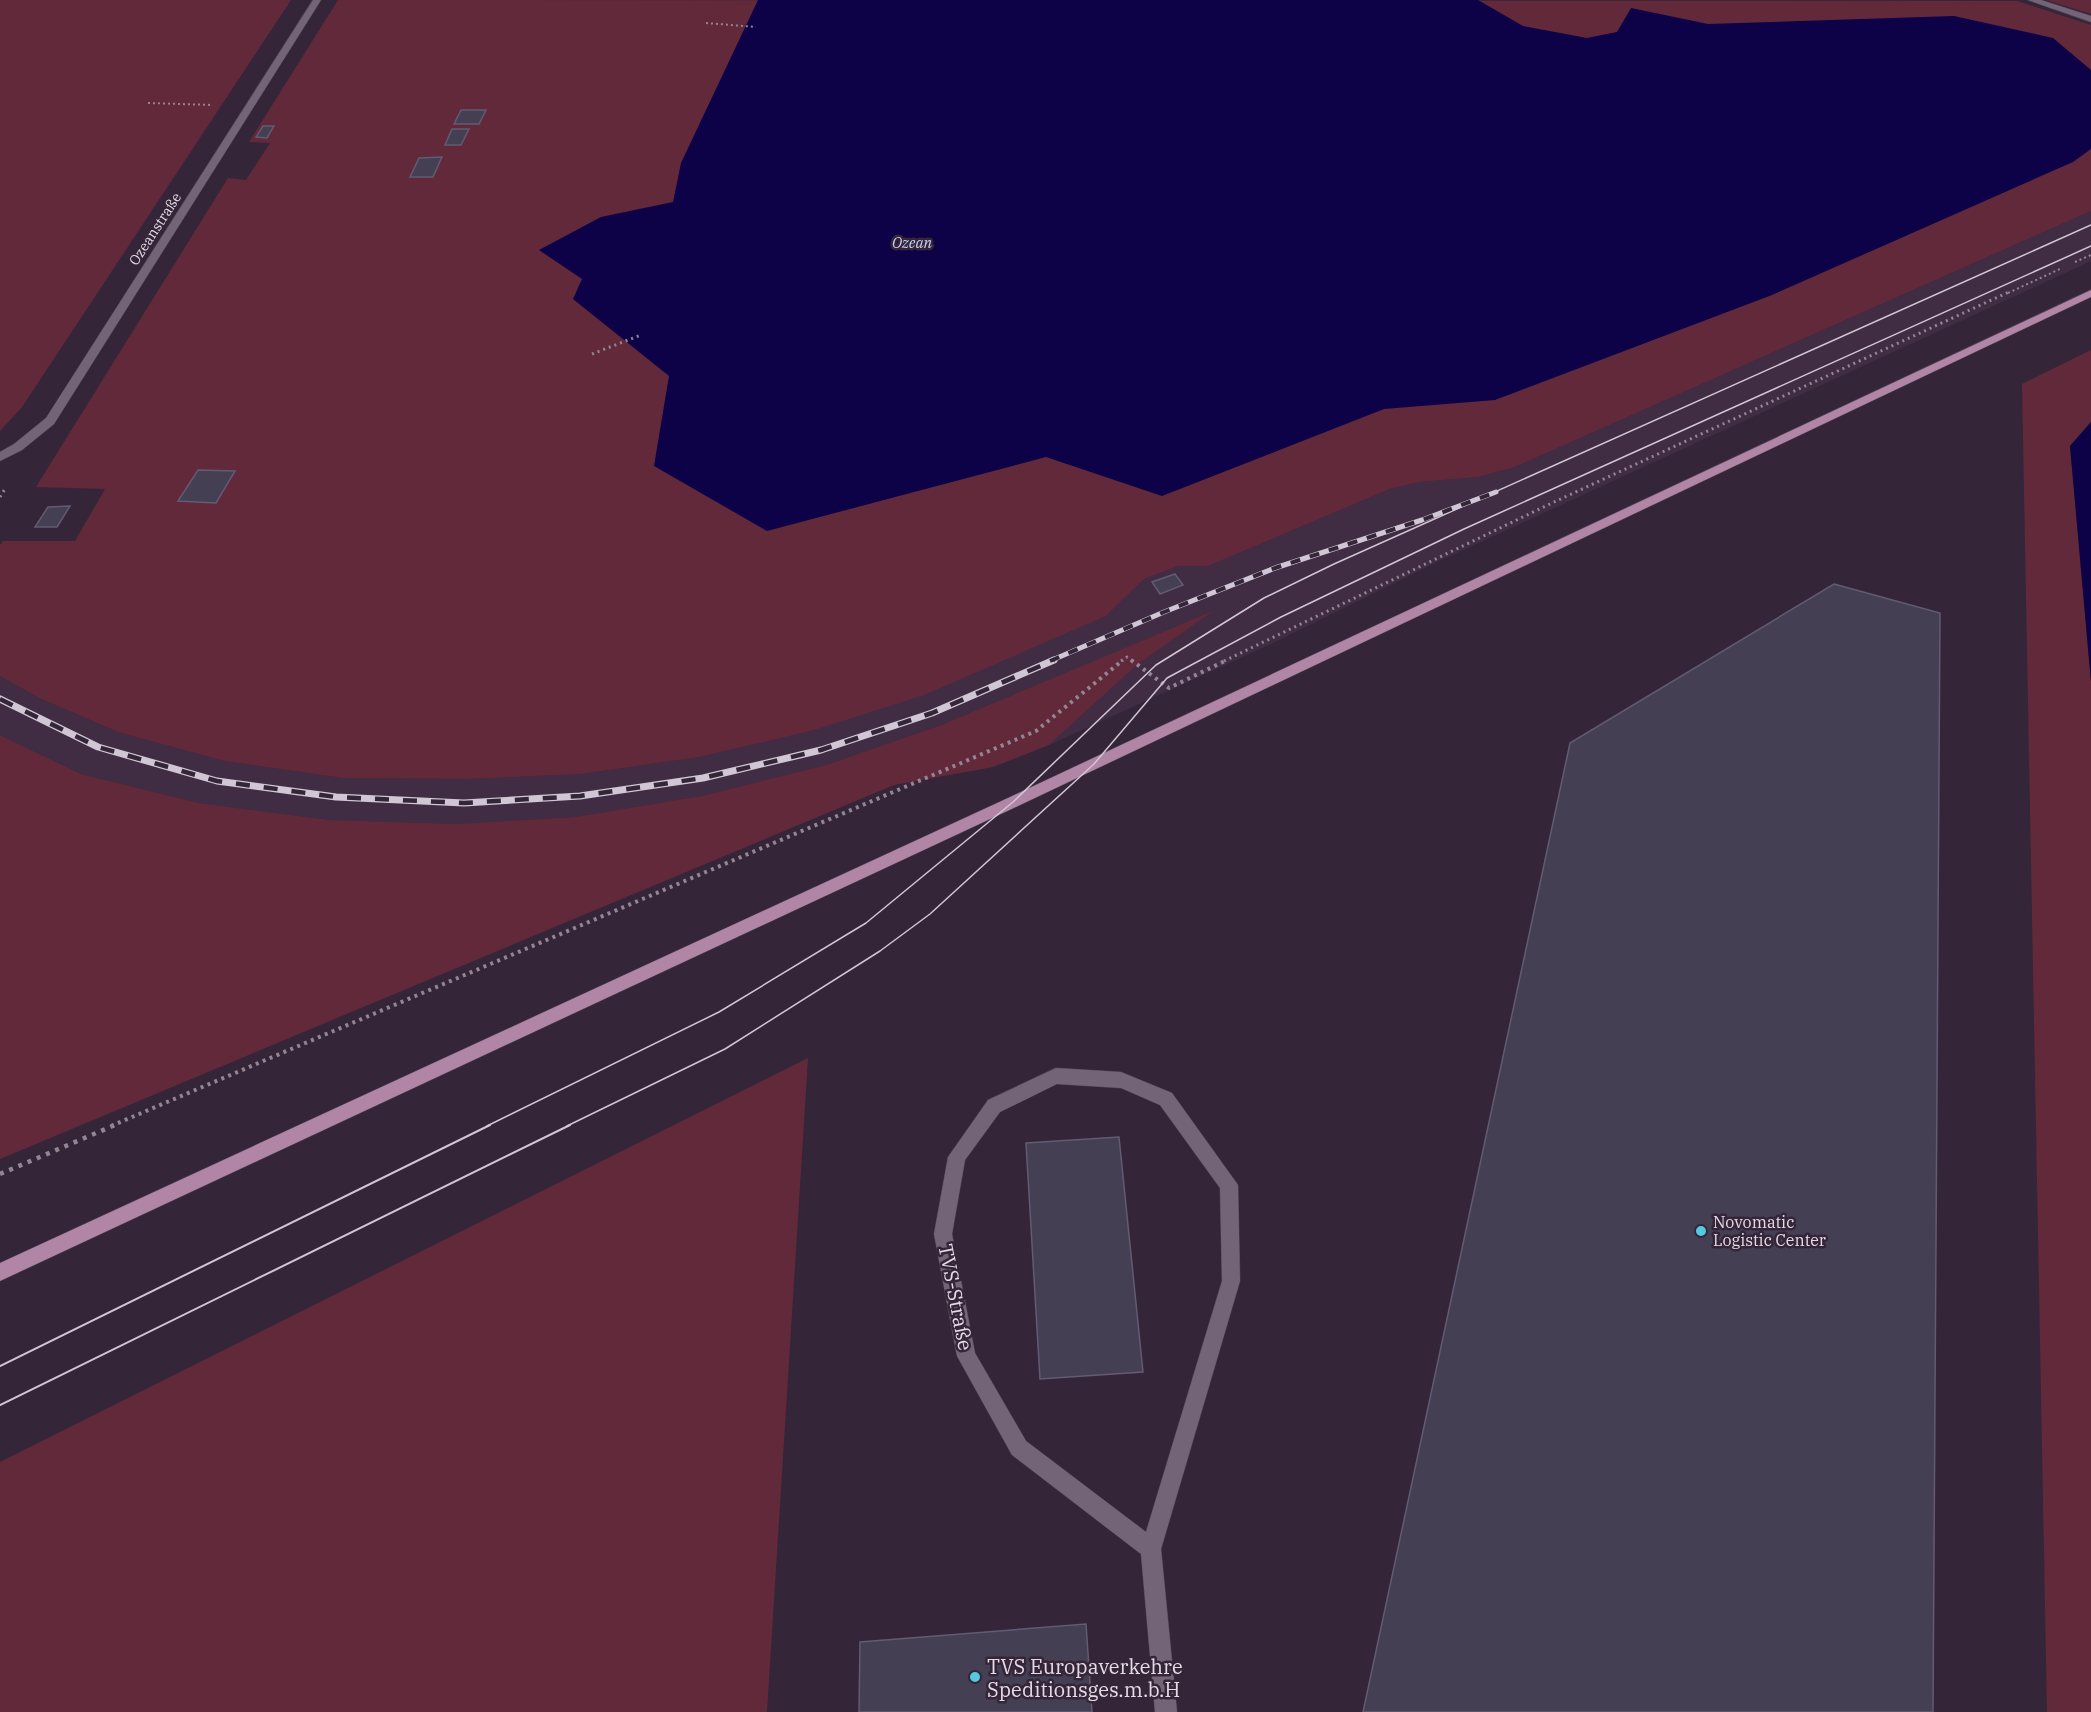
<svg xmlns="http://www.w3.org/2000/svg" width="2091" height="1712" viewBox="0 0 2091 1712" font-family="'IBM Plex Serif',serif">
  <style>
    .built { fill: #402d44 }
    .green { fill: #62293b }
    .water { fill: #0d0147 }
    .building { fill: #453f54; stroke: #625b72; stroke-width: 1.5 }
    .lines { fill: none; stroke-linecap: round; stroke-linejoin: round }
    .service-casing { stroke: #504453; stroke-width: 1 }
    .minor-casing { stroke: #504453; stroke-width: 1 }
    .primary-casing { stroke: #504453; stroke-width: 1 }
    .path-far3 { stroke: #928695; stroke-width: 2; stroke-dasharray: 2 3; stroke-linecap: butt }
    .path-far2 { stroke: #928695; stroke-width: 3; stroke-dasharray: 2 4; stroke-linecap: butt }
    .path-far1 { stroke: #928695; stroke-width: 4; stroke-dasharray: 3 4.5; stroke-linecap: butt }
    .path { stroke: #928695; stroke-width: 4.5; stroke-dasharray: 4 6; stroke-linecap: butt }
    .service { fill: #746478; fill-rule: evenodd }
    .minor { fill: #746478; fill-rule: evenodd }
    .primary { fill: #b185a5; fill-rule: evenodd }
    .tram-far1 { stroke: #d1c7d4; stroke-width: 1.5 }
    .tram { stroke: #d1c7d4; stroke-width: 2 }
    .rail-far1-casing { stroke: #d1c7d4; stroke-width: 5 }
    .rail-casing { stroke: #d1c7d4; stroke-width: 7 }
    .rail-far1 { stroke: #342638; stroke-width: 4; stroke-dasharray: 10; stroke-linecap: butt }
    .rail { stroke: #342638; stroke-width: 4.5; stroke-dasharray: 14; stroke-linecap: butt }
    .poi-dot { fill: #55cadf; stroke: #342638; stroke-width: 2 }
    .labels { text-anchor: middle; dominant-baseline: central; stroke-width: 5; stroke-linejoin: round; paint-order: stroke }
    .far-street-label { font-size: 14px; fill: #e4dbe7; stroke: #342638 }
    .far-water-label { font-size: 15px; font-style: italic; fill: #c9d2fc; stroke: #342638 }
    .poi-label { font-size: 16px; fill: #e4dbe7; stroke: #342638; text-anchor: start }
    .near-street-label { font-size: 20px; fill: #e4dbe7; stroke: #342638 }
    .near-poi-label { font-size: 20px; fill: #e4dbe7; stroke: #342638; text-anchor: start }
  </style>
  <rect width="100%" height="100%" fill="#342638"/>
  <path class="built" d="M 2091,211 L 2091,261 L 1435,563 L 1271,644 L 1049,745 L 1137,665 L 1209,613 L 941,725 L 826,765 L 701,796 L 575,817 L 457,824 L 330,820 L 199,803 L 81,774 L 0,735 L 0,676 L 39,698 L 118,732 L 224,761 L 343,778 L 470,779 L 582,774 L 699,757 L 811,731 L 1106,616 L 1144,579 L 1178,566 L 1208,566 L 1390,489 L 1420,482 L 1478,477 L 1515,467 Z"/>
  <path class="green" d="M 0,0 L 291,0 L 22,407 L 0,431 Z
    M 338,0 L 2017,1 L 2091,25 L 2091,211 L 1515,467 L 1478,477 L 1420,482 L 1390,489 L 1208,566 L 1178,566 L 1144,579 L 1106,616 L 924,695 L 811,731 L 699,757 L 582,774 L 470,779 L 343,778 L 224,761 L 118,732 L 39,698 L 0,676 L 0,545 L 3,541 L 75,541 L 105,489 L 36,487 L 228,178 L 246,180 L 270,143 L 249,142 Z
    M 2046,0 L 2091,0 L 2091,14 Z
    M 2091,350 L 2091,422 L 2070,446 L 2091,682 L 2091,1712 L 2047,1712 L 2022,384 Z
    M 1213,611 L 1137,665 L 1049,745 L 993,767 L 894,785 L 0,1159 L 0,735 L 81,774 L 199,803 L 330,820 L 457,824 L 575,817 L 701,796 L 826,765 L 941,725 Z
    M 808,1058 L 767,1712 L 0,1712 L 0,1462 Z"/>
  <path class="water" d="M 758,0 L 1478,0 L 1523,26 L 1587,38 L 1617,32 L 1631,8 L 1708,24 L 1954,16 L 2053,38 L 2091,70 L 2091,149 L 2073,162 L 1772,295 L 1495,400 L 1384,409 L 1162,496 L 1046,457 L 767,531 L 654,466 L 669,376 L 573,299 L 582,279 L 539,250 L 601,217 L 673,202 L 681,163 Z
    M 2091,422 L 2091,682 L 2070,446 Z"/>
  <path class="building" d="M 461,110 L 486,110 L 479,124 L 454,124 Z
    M 263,126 L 274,126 L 267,138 L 256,137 Z
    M 452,129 L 469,129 L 461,145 L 445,145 Z
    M 442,157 L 433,177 L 410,177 L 419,158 Z
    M 198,470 L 235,471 L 216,503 L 178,501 Z
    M 70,506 L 57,527 L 35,527 L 48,507 Z
    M 1175,574 L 1183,585 L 1160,594 L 1152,582 Z
    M 1834,584 L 1940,613 L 1933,1712 L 1363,1712 L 1570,743 Z
    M 1119,1137 L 1143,1372 L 1040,1379 L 1026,1143 Z
    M 1086,1624 L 1092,1712 L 859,1712 L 860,1642 Z"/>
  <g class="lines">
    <defs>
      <path id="service" d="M 2028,0 L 2041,0 L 2091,16 L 2091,22 Z"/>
      <path id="minor" d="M 313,0 L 321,0 L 54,424 L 22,450 L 0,461 L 0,452 L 14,444 L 46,418 Z
        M 1056,1068 L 1121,1072 L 1172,1093 L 1238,1185 L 1240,1281 L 1161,1549 L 1177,1712 L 1155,1712 L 1141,1554 L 1012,1455 L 957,1356 L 934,1234 L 948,1157 L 988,1100 ZM 1057,1084 L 1121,1088 L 1160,1105 L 1220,1188 L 1222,1281 L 1146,1532 L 1026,1441 L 975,1353 L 952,1234 L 965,1160 L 1000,1112 Z"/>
      <path id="primary" d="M 2091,290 L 2091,297 L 1018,806 L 0,1281 L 0,1263 L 1008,798 Z"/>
    </defs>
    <use href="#service" class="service-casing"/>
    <use href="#minor" class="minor-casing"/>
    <use href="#primary" class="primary-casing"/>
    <path class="path-far3" d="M 706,23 L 756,27
      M 148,103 L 212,105
      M 2075,262 L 2091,255
      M 2008,293 L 2060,269"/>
    <path class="path-far2" d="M 592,354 L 641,335
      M 0,497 L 6,487
      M 1121,661 L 1127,657 L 1133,661
      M 1224,661 L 1554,502 L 2011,291"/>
    <path class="path-far1" d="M 1131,660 L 1169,688 L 1227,660
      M 111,1126 L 1036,731 L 1123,660"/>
    <path class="path" d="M 0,1174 L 115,1125"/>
    <use href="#service" class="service"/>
    <use href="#minor" class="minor"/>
    <use href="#primary" class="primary"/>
    <path class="tram-far1" d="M 487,1126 L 719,1012 L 866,923 L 1013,802 L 1156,665 L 1264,598 L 1334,564 L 2091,225
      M 567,1126 L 725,1049 L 880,951 L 930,914 L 1094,764 L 1167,678 L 1281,617 L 1464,529 L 2091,246"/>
    <path class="tram" d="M 0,1366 L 490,1125
      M 0,1405 L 570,1125"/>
    <defs>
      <path id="rail-far1" d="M 1050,661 L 1164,612 L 1275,568 L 1422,520 L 1496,492"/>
      <path id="rail" d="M 0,699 L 98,747 L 217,781 L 336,797 L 464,803 L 580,796 L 703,778 L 821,750 L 932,713 L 1054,660"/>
    </defs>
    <use href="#rail-far1" class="rail-far1-casing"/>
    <use href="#rail" class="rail-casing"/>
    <use href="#rail-far1" class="rail-far1"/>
    <use href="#rail" class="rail"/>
  </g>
  <g class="poi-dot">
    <circle cx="1701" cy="1231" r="6"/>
    <circle cx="975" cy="1677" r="6"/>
  </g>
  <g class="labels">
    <g class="far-street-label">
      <text transform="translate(155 229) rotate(-57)">Ozeanstraße</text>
    </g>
    <g class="far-water-label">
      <text x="912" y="242">Ozean</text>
    </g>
    <g class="poi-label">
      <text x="1713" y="1222">Novomatic<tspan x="1713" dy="18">Logistic Center</tspan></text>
    </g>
    <g class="near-street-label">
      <text transform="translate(956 1297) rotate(79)">TVS-Straße</text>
    </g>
    <g class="near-poi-label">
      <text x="987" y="1666">TVS Europaverkehre<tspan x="987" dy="23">Speditionsges.m.b.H</tspan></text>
    </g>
  </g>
</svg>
